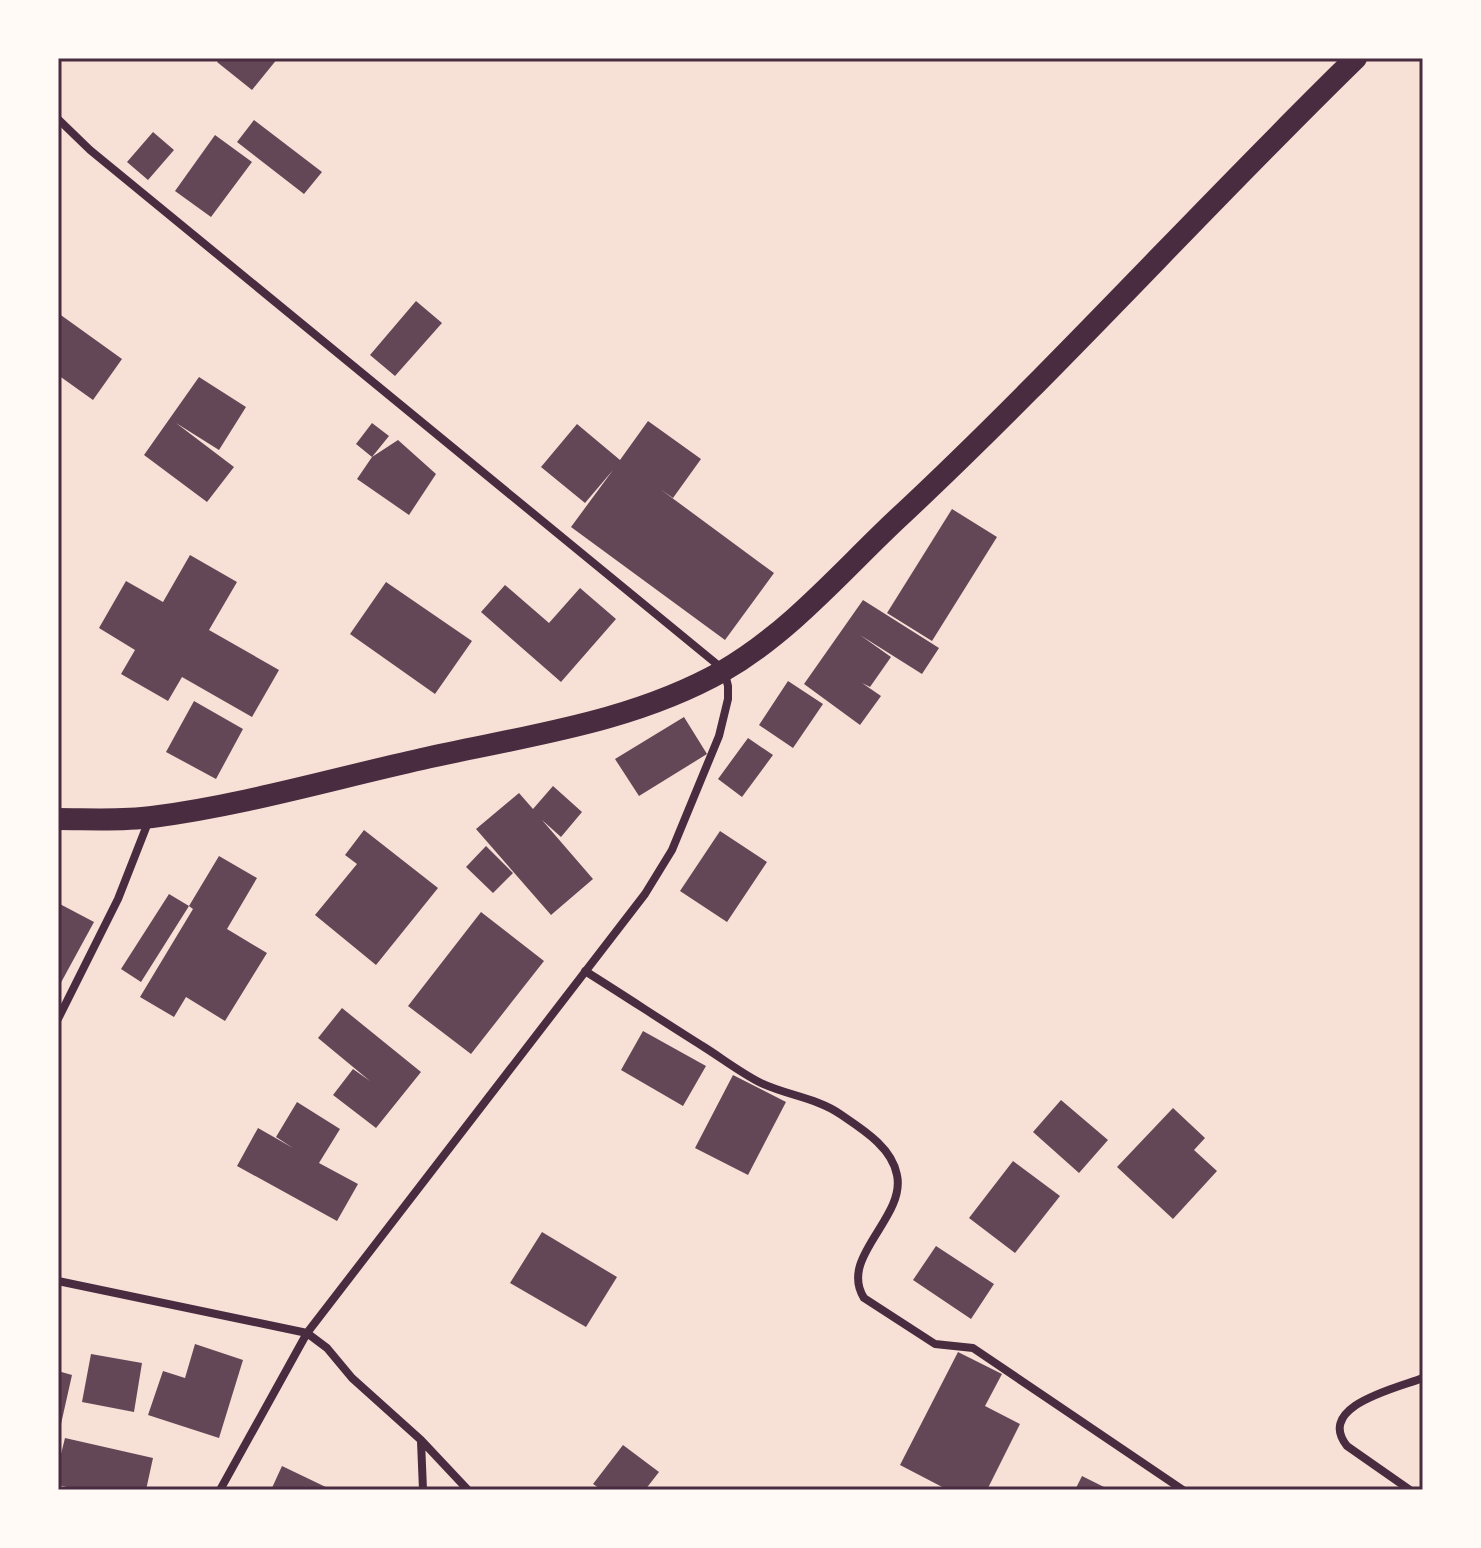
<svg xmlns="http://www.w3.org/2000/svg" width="1481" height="1548" viewBox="0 0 1481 1548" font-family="'DejaVu Sans',sans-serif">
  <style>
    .building { fill: #644757 }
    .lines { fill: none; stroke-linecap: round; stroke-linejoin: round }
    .minor { stroke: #4a2c40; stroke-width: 8 }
    .trunk { stroke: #4a2c40; stroke-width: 22 }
    .neatline { fill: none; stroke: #4a2c40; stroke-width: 3 }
  </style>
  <rect width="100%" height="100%" fill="#f7e1d7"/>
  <path class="building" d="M 220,58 L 278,58 L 252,90 L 217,62 Z
    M 254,120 L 322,172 L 304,194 L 237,142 Z
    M 153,132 L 174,150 L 148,180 L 127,162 Z
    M 215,135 L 252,162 L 211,217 L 175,191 Z
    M 416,301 L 442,323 L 395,376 L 370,355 Z
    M 58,313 L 122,359 L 93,400 L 58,375 Z
    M 199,377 L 246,407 L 219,450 L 176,423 L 234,467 L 207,502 L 144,455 Z
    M 648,421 L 701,459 L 673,498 L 660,489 L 774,573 L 725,640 L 571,527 L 613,470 L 585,503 L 541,467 L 577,424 L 620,460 Z
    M 372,423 L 389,436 L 372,457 L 356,444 Z
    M 398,440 L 436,474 L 409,515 L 357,479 L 372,457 Z
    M 952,509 L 997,537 L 932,641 L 887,613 Z
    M 190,555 L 237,582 L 209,630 L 279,670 L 252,717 L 182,677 L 168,701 L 121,674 L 135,650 L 99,628 L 126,581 L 163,602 Z
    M 386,582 L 472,641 L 435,694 L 350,634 Z
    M 505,585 L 549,623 L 580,588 L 616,619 L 561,682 L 481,612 Z
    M 863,600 L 939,648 L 922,674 L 860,635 L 891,657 L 870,687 L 862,683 L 881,696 L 860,725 L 804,684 Z
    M 788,681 L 823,704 L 793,748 L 759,725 Z
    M 194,701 L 243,729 L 216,779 L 166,752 Z
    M 684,717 L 707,754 L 639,796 L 615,759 Z
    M 748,738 L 773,755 L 742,797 L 718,779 Z
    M 553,786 L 582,812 L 561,837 L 542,820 L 593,879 L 551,915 L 476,829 L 519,793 L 533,809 Z
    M 364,830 L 438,888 L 376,965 L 315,915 L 357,864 L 345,855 Z
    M 720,831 L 767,862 L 727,922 L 680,891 Z
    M 486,846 L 513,873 L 493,893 L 466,867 Z
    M 219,856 L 257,878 L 227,929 L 267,953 L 225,1021 L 186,997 L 174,1017 L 140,997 L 193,909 L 189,906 L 141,982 L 121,969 L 169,894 L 189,906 Z
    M 58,903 L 94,922 L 58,988 Z
    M 481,912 L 544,961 L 471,1054 L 408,1006 Z
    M 342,1008 L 421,1072 L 376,1128 L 333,1095 L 353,1069 L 370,1081 L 318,1038 Z
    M 643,1031 L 706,1066 L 683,1106 L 621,1070 Z
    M 733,1075 L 786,1102 L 748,1175 L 695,1148 Z
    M 1061,1100 L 1108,1140 L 1079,1173 L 1033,1132 Z
    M 297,1102 L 340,1129 L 319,1163 L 358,1184 L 337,1221 L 237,1166 L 258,1128 L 293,1148 L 276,1137 Z
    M 1173,1108 L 1205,1138 L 1194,1150 L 1217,1171 L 1173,1219 L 1117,1167 Z
    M 1013,1161 L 1060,1196 L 1015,1253 L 969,1218 Z
    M 542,1232 L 617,1277 L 586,1327 L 510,1283 Z
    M 936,1246 L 994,1284 L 971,1319 L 913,1280 Z
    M 195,1344 L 243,1360 L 219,1438 L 148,1415 L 163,1371 L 185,1378 Z
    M 958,1352 L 1002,1374 L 985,1406 L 1020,1424 L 987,1490 L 948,1490 L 900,1465 Z
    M 91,1354 L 142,1363 L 134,1412 L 82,1402 Z
    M 58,1371 L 72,1375 L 61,1424 L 58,1424 Z
    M 65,1438 L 153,1458 L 146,1490 L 80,1490 L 58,1485 L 58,1466 Z
    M 623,1445 L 659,1472 L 645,1490 L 602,1490 L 593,1484 Z
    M 282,1466 L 332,1490 L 271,1490 Z
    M 1082,1476 L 1110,1490 L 1075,1490 Z"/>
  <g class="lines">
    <path class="minor" d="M 58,119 L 90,150 L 724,670 L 728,686 L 728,699 L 719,736 L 672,850 L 645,894 L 307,1333 L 220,1490
      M 585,971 C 625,996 664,1022 704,1047 C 723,1059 741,1073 761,1083 C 786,1095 817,1098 840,1114 C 862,1129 892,1147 897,1175 C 906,1218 838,1257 864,1298 L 935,1344 L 973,1348 L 1183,1490
      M 58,1019 L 118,899 L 149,820
      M 58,1281 L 307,1333 L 327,1348 L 352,1378 L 421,1440 L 468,1490
      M 421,1441 L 423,1490
      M 1410,1490 L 1347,1446 C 1315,1406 1397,1388 1423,1378"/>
    <path class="trunk" d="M 58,819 C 89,819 122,821 152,817 C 244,805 332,779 422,759 C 524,736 631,723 723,671 C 789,633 840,573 895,521 C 1054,373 1200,210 1356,58"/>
  </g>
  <rect width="1481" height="1548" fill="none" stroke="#fffaf5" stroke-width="120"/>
  <rect x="60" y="60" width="1361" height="1428" class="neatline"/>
</svg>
